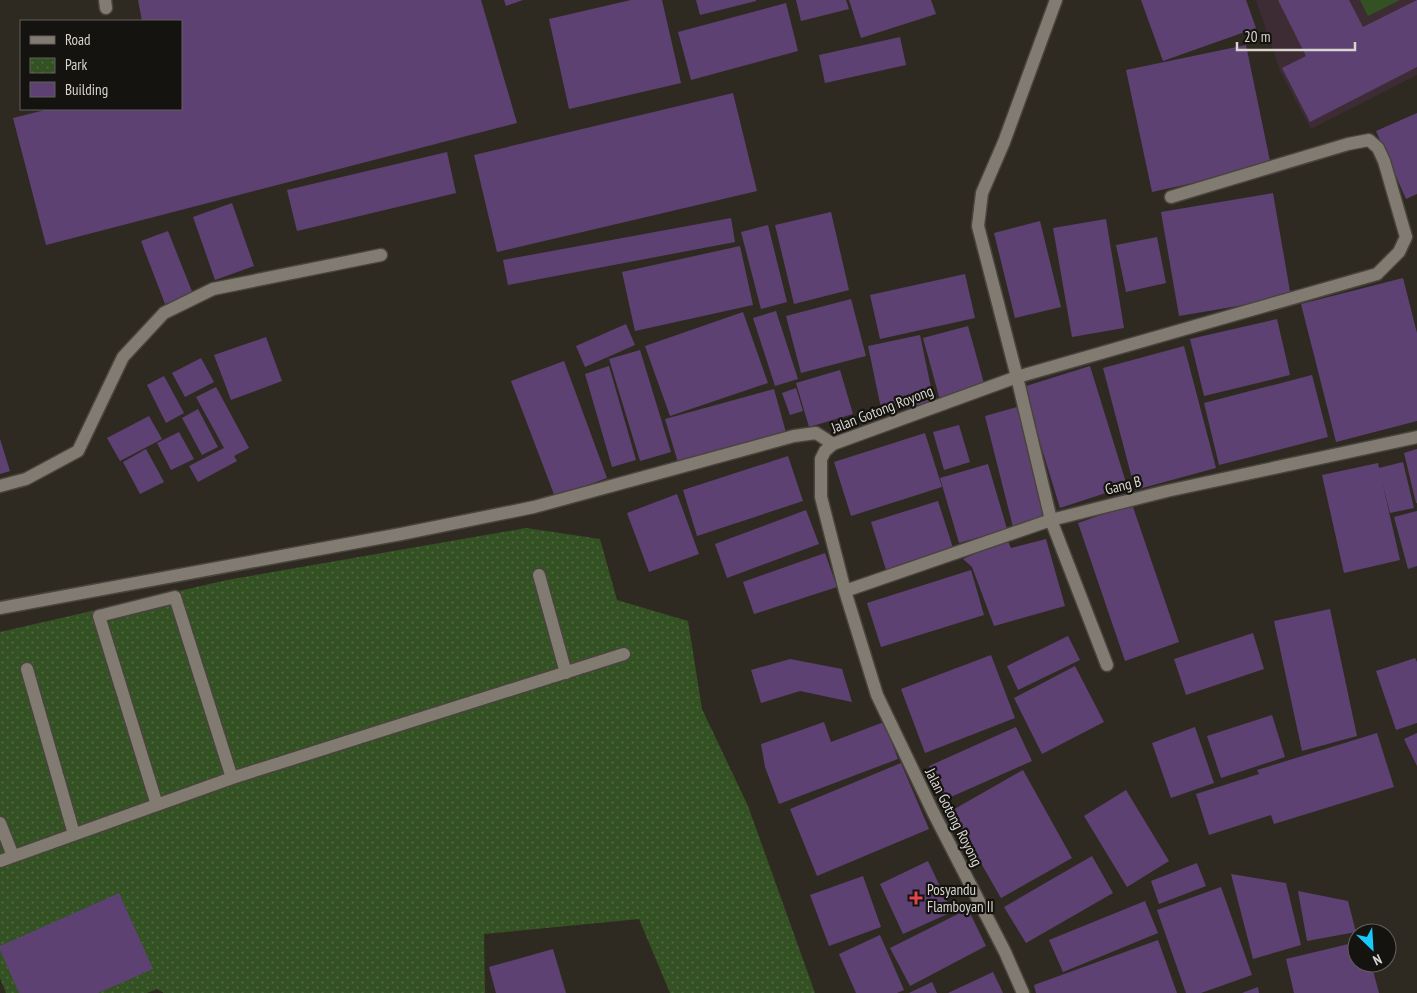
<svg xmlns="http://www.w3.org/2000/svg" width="1417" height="993" viewBox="0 0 1417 993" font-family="'PT Sans Narrow',sans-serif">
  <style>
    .education { fill: #3e2c35 }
    .green { fill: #335122 }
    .park { fill: url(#park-dots) }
    .building { fill: #5e4173 }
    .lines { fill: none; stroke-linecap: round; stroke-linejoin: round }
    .service-casing { stroke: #49443e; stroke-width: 15 }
    .minor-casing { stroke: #49443e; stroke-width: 15 }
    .service { stroke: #827b71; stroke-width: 12 }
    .minor { stroke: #827b71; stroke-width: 12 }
    .health-dot { fill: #e0444e; stroke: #15130f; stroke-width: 2 }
    .labels { text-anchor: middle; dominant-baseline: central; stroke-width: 4.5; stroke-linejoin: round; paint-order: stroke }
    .street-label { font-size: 15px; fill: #d8d4cf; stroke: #15130f }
    .poi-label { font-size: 15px; fill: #d8d4cf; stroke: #15130f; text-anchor: start }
  </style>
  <defs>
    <pattern id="park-dots" width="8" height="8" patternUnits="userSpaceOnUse" patternTransform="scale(1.25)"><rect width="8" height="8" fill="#335122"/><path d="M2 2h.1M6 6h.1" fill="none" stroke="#506941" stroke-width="1.8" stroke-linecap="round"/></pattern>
  </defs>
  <rect width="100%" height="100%" fill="#2f2a21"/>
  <path class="education" d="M 1256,0 L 1417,0 L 1417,75 L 1311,129 L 1281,73 Z"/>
  <path class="green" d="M 1360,0 L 1400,0 L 1368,16 Z"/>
  <path class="park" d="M 526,528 L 600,539 L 617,600 L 688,621 L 702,709 L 748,806 L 815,993 L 670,993 L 639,919 L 484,934 L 485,993 L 164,993 L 157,989 L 147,993 L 6,993 L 0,978 L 0,632 L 227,580 Z"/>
  <path class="building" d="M 138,0 L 481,0 L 517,123 L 46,245 L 13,118 L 49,109 L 181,109 L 181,21 L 142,21 Z
    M 504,0 L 523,0 L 506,6 Z
    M 631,0 L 662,0 L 681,83 L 569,109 L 549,19 Z
    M 696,0 L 756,0 L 756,1 L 700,15 Z
    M 796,0 L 846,0 L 849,9 L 801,21 Z
    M 849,0 L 931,0 L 936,14 L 861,38 Z
    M 1141,0 L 1246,0 L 1256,28 L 1163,61 Z
    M 1278,0 L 1349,0 L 1363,27 L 1417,0 L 1417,67 L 1310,122 L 1282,68 L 1306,56 Z
    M 786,3 L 798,51 L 691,80 L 678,32 Z
    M 900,37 L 906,65 L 825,83 L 819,55 Z
    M 1246,45 L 1271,166 L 1152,192 L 1126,70 Z
    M 733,93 L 757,191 L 497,252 L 474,155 Z
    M 1417,113 L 1417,194 L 1406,199 L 1376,131 Z
    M 447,152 L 456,193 L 297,231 L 287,190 Z
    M 1273,193 L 1291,297 L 1179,316 L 1161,212 Z
    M 232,203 L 254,266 L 215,280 L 193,217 Z
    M 831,212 L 849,290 L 794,304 L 775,225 Z
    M 731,218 L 735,242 L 508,285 L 503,260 Z
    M 1106,219 L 1124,328 L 1072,337 L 1053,228 Z
    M 1040,221 L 1061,307 L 1015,318 L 994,233 Z
    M 768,225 L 787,302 L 761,309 L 741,232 Z
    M 168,231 L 193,294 L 165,304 L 141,241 Z
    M 1157,237 L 1166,283 L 1126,292 L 1116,245 Z
    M 740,246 L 753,305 L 635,331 L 622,272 Z
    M 965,274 L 975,318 L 880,339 L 870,295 Z
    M 1403,278 L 1417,333 L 1417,421 L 1336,442 L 1301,304 Z
    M 851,299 L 866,356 L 801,373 L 786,316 Z
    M 776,311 L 798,379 L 775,386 L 753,318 Z
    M 743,312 L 768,383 L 670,416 L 645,346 Z
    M 1277,319 L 1290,375 L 1204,396 L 1190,339 Z
    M 626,324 L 635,345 L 585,367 L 576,346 Z
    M 968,326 L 985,387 L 940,400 L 923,338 Z
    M 920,335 L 934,402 L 882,413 L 868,346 Z
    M 266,337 L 282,381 L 231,400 L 214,355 Z
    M 1184,346 L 1216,468 L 1135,490 L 1103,368 Z
    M 640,350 L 671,452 L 640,461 L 609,359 Z
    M 201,358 L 214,382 L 185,397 L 172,373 Z
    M 564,361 L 607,478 L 555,497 L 511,381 Z
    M 609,366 L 636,460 L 612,467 L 585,374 Z
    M 1090,366 L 1127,486 L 1060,508 L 1023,387 Z
    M 840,370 L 853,414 L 809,427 L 796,383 Z
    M 1312,375 L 1328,437 L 1219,465 L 1204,403 Z
    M 164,376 L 184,413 L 166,423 L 147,385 Z
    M 216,387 L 249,448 L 234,456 L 237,461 L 198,482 L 189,466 L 224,448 L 196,397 Z
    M 796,388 L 803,411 L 790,415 L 782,393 Z
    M 774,389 L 787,436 L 679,466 L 665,419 Z
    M 1017,407 L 1045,519 L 1013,527 L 985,416 Z
    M 198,409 L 218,447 L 202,455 L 182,418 Z
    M 149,416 L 162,439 L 120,461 L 107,438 Z
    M 959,425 L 970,462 L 944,470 L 933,432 Z
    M 179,432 L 194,459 L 171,470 L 157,443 Z
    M 925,433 L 942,487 L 851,516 L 834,462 Z
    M 0,439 L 10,471 L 0,474 Z
    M 146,449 L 164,482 L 140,494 L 123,462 Z
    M 1417,449 L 1417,503 L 1416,503 L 1404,453 Z
    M 788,456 L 803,501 L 697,536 L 683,490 Z
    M 1403,462 L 1414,508 L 1390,513 L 1382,481 L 1400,560 L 1344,573 L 1322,475 L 1378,463 L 1379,468 Z
    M 988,464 L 1007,529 L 959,543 L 940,478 Z
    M 677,494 L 699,554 L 649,572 L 627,513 Z
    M 938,501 L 954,551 L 887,573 L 871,522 Z
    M 1132,504 L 1179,642 L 1125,661 L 1078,523 Z
    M 806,510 L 819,544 L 727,578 L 715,544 Z
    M 1417,511 L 1417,566 L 1408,569 L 1394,517 Z
    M 1007,539 L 1011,548 L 1046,539 L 1065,606 L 994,626 L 972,567 L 963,559 Z
    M 825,553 L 837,587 L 754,614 L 743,582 Z
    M 971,570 L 984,615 L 881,647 L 867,603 Z
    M 1330,609 L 1357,736 L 1302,751 L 1274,621 Z
    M 1253,633 L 1264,669 L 1186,695 L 1174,659 Z
    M 1068,636 L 1080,660 L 1018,690 L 1007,666 Z
    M 991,655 L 1015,718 L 925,753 L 901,689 Z
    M 1415,658 L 1417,662 L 1417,723 L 1396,730 L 1376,671 Z
    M 790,659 L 842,669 L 852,702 L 800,691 L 761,703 L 751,670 Z
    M 1075,666 L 1104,722 L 1042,754 L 1014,698 Z
    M 1272,715 L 1285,757 L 1221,778 L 1207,736 Z
    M 824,722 L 831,742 L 884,722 L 898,759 L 779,804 L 765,767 L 761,744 Z
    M 1016,727 L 1032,761 L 944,800 L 929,766 Z
    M 1195,727 L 1214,783 L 1171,798 L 1152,743 Z
    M 1377,733 L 1394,787 L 1274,824 L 1271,815 L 1209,835 L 1196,794 L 1259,774 L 1257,770 Z
    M 1417,733 L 1417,766 L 1404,739 Z
    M 901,763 L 929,829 L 817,876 L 790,809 Z
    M 1023,770 L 1072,858 L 1001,898 L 951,811 Z
    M 1126,790 L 1169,861 L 1127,887 L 1084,816 Z
    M 1092,856 L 1113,893 L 1026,943 L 1004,907 Z
    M 928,861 L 952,912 L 903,934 L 880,884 Z
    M 1197,863 L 1206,886 L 1159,904 L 1151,881 Z
    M 1231,874 L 1286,883 L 1301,945 L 1253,959 Z
    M 863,876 L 881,927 L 829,946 L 810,895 Z
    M 1221,887 L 1252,975 L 1201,993 L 1186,993 L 1157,910 Z
    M 1298,891 L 1348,901 L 1356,932 L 1307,941 Z
    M 119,893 L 153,969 L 98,993 L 19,993 L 0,950 L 0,946 Z
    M 1145,901 L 1158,933 L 1063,972 L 1049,940 Z
    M 968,909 L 986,946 L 910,986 L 890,948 Z
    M 880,935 L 904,990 L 897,993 L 856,993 L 839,954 Z
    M 1158,940 L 1177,993 L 1036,993 L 1034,985 Z
    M 1357,942 L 1357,963 L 1371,963 L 1379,993 L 1294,993 L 1286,959 Z
    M 553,949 L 566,993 L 496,993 L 489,967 Z
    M 993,972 L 1003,993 L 948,993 Z
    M 932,982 L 937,993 L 909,993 Z
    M 1258,987 L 1259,993 L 1242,993 Z"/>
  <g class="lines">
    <defs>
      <path id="service" d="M 105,0 L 106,8
        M 0,486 L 26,479 L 78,451 L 123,357 L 164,313 L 213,289 L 381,255
        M 539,575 L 566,673
        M 27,669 L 74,834
        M 157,805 L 99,616 L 175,597 L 232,778
        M 0,823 L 13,856
        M 0,861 L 232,778 L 624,654"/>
      <path id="minor" d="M 1056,0 L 1004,142 L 982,193 L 978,226 L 1017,377 L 1051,520 L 1107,665
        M 845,591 L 1051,520 L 1167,491 L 1417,437
        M 0,608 L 401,534 L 534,507 L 794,436 L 816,433 L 833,444
        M 1023,993 L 1005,952 L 933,812 L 877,695 L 845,591 L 821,497 L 821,459 L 825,451 L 833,444 L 1017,377 L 1377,274 L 1399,252 L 1406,237 L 1384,161 L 1378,148 L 1369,140 L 1348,144 L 1171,197"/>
    </defs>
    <use href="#service" class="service-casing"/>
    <use href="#minor" class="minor-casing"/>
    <use href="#service" class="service"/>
    <use href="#minor" class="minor"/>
  </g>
  <path class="health-dot" d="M913.5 890.5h5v5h5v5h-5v5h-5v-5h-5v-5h5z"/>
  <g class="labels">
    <g class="street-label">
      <text transform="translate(882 409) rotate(-21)">Jalan Gotong Royong</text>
      <text transform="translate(1123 485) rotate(-14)">Gang B</text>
      <text transform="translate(954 817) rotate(63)">Jalan Gotong Royong</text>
    </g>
    <g class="poi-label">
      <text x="927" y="889">Posyandu<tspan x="927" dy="17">Flamboyan II</tspan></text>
    </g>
  </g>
  <rect x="20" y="20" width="162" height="90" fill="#15130f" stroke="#63605c"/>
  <rect x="30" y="36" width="25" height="8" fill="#827b71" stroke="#63605c"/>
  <text x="65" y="45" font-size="15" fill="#d8d4cf">Road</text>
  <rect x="30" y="58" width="25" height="15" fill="url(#park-dots)" stroke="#63605c"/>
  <text x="65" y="70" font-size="15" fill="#d8d4cf">Park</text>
  <rect x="30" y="82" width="25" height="15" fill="#5e4173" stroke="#63605c"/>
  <text x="65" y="95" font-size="15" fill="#d8d4cf">Building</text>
  <g transform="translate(1372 948) rotate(155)"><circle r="24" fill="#15130f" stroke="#63605c"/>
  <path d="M0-4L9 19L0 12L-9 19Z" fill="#17cafb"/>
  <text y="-8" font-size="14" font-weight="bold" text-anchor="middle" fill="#d8d4cf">N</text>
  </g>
  <path d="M1237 42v8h118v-8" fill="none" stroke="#d8d4cf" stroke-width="2.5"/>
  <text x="1244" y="42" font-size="15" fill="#d8d4cf" stroke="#15130f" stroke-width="4" paint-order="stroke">20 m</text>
</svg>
